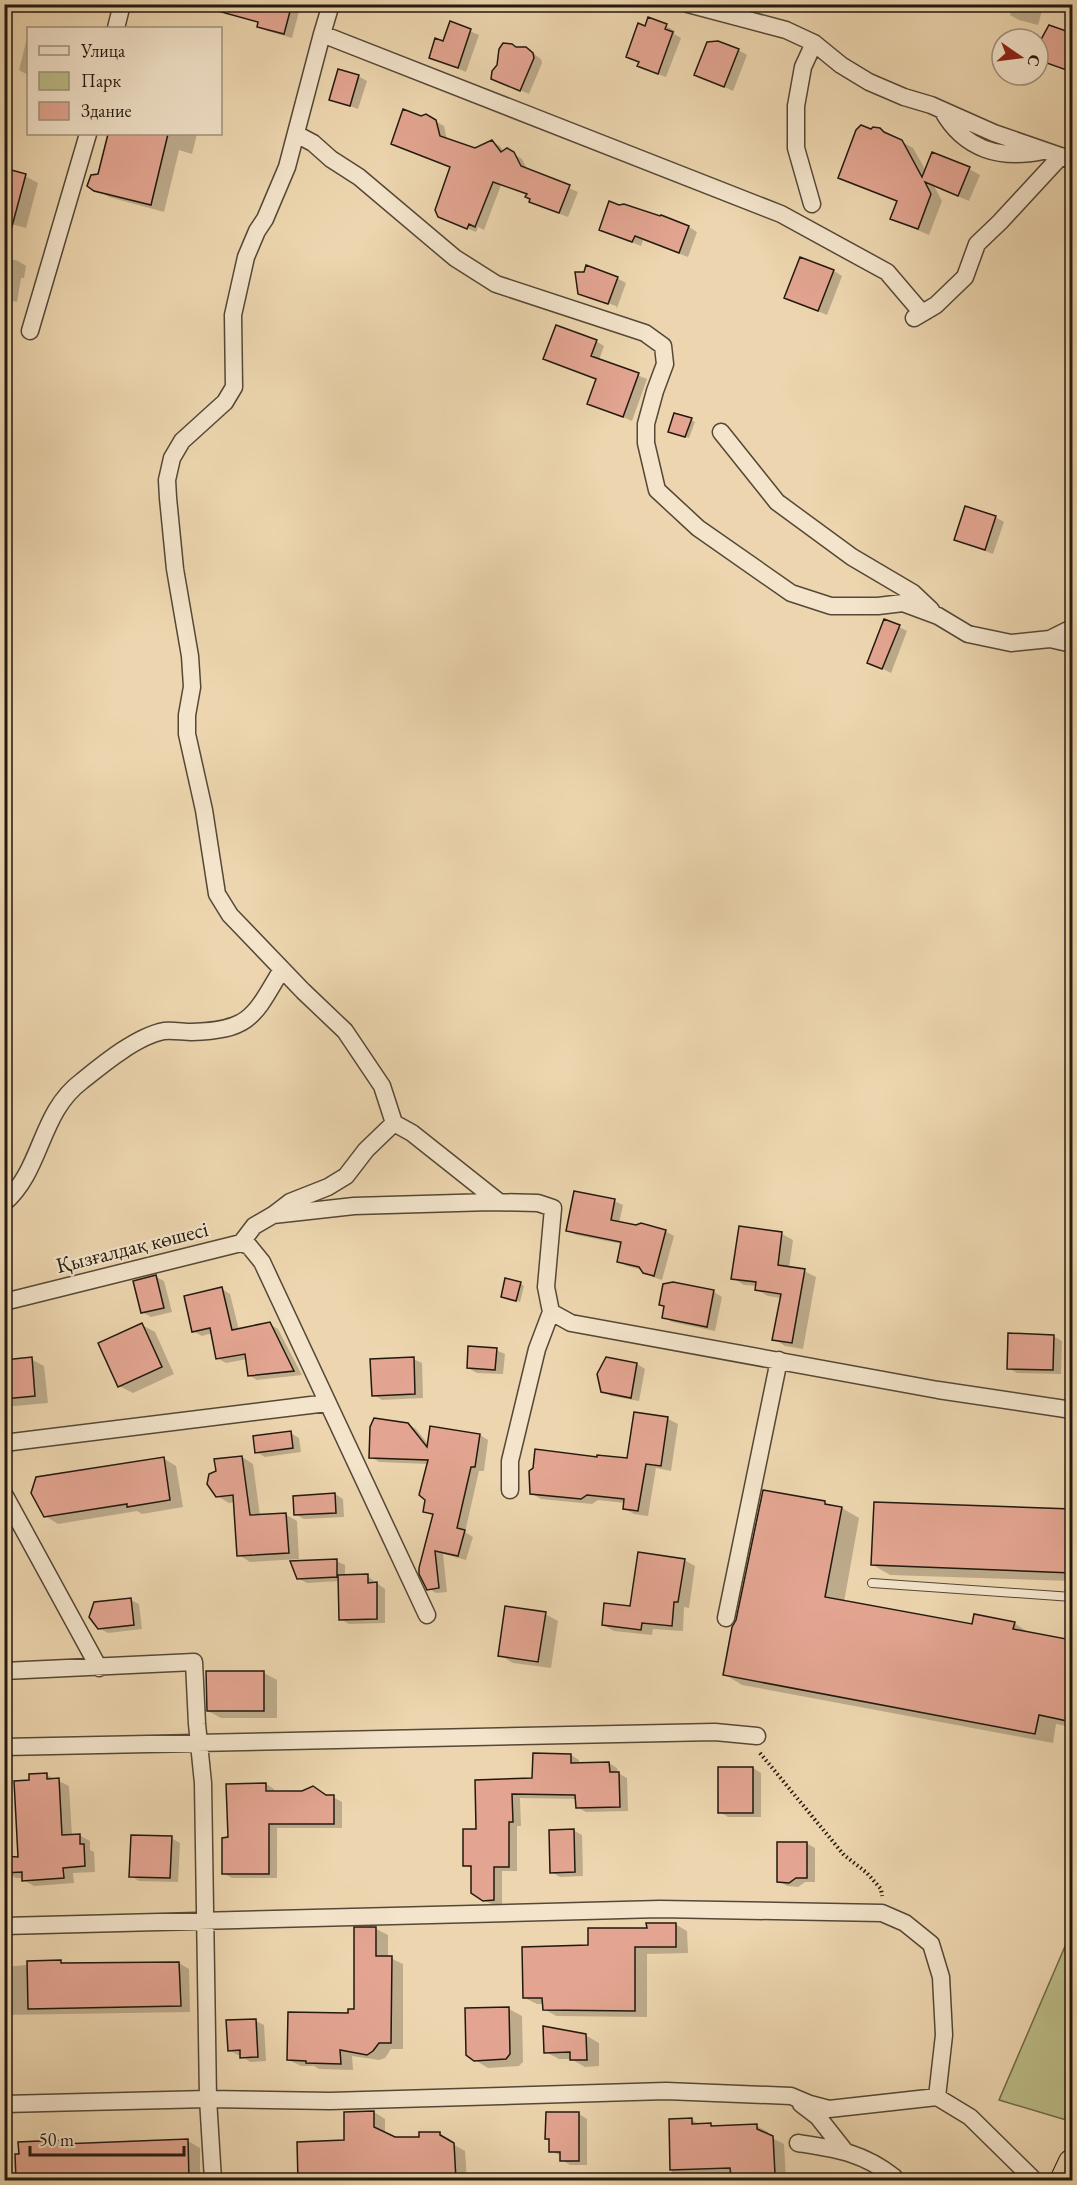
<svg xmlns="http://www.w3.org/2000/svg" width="1077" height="2185" viewBox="0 0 1077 2185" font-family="'EB Garamond',serif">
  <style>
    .green { fill: #bcbd88; stroke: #6f6b4b; stroke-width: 1.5 }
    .shadow { fill: #0003 }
    .building { fill: #e3a591; stroke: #22190e; stroke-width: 1.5 }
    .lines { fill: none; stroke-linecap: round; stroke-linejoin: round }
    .service-casing { stroke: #554836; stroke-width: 10 }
    .minor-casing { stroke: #554836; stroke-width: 19 }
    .trunk-casing { stroke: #22190e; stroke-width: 29 }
    .path { stroke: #22190e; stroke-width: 4; stroke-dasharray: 1.5 3; stroke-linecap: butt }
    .service { stroke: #f3e4cb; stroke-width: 8 }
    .minor { stroke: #f3e4cb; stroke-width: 16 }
    .trunk { stroke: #edd6af; stroke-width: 27 }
    .labels { text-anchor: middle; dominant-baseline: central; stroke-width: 4.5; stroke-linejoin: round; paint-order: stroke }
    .street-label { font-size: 22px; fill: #22190e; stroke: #f3e4cb }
  </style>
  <rect width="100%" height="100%" fill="#edd6af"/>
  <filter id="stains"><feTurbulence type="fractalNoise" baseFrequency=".00333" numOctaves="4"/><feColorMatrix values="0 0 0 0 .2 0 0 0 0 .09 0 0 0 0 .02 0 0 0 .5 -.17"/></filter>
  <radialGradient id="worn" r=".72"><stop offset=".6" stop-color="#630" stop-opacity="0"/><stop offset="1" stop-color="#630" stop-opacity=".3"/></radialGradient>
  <path class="green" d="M 1072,1930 L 1072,2118 L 1066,2120 L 999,2100 Z"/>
  <path class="shadow" d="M 244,4 L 301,4 L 292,38 L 267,31 L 259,26 L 259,23 L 240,16 Z
    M 1013,4 L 1044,4 L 1038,25 L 1019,20 L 1010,15 Z
    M 451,23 L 479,35 L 466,72 L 431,57 L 444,43 Z
    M 666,26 L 675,31 L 674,34 L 681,38 L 666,77 L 647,70 L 639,66 L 640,63 L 627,57 L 646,28 Z
    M 1050,26 L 1072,35 L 1072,73 L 1042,59 Z
    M 28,34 L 28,75 L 19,70 Z
    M 517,48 L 526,48 L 541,59 L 542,63 L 529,94 L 493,78 L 498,66 Z
    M 738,50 L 747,55 L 733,91 L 696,74 Z
    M 358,76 L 367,81 L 358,109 L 331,99 Z
    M 426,116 L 444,126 L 447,140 L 475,150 L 492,142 L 500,146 L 504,152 L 507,150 L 522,159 L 528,171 L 578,192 L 568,217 L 539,206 L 531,201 L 528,195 L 501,185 L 484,230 L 478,227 L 476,232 L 439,216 L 451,168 L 393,143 L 421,117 Z
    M 879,129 L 913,148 L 926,171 L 969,169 L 980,175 L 969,201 L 934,186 L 942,201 L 929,235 L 892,219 L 898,202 L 839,177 L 872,130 Z
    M 132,134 L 197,134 L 192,154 L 179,150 L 164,212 L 109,197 L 95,189 L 99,175 L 125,159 Z
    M 25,176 L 38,183 L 26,228 L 4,222 Z
    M 624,205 L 689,227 L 697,232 L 688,257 L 643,240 L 641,246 L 601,230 L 619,206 Z
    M 4,257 L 18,261 L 26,266 L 24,278 L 21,278 L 17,302 L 4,299 Z
    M 834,271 L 842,276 L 827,315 L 786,298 Z
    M 617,278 L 626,283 L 617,308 L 616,306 L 586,295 Z
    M 596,341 L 604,346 L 599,360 L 647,379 L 632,421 L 589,403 L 597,380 L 545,359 Z
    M 691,420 L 695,422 L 689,438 L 673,433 Z
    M 995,517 L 1004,522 L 993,554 L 956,540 Z
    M 899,627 L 907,631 L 891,673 L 869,662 Z
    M 614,1201 L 623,1205 L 619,1223 L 665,1231 L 674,1236 L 662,1280 L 653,1277 L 642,1270 L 627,1266 L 618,1261 L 622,1244 L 576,1235 L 568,1231 Z
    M 740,1228 L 782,1234 L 793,1240 L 789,1268 L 804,1271 L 816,1277 L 803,1349 L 785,1346 L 774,1339 L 781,1298 L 768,1296 L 757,1290 L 757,1286 L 744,1285 L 733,1278 Z
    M 156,1277 L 164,1281 L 172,1312 L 151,1317 L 142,1312 Z
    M 520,1283 L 524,1286 L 520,1302 L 502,1296 Z
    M 222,1289 L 230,1294 L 239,1330 L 269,1324 L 278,1329 L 302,1375 L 257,1380 L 249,1375 L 247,1359 L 226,1363 L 217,1358 L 212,1333 L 202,1336 L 193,1331 Z
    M 714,1292 L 722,1297 L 715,1331 L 672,1322 L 664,1317 L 666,1307 L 660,1304 Z
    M 142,1325 L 155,1332 L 174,1374 L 133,1393 L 119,1386 Z
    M 1053,1336 L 1062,1341 L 1061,1374 L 1017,1373 L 1008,1368 Z
    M 496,1350 L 505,1354 L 503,1374 L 477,1373 L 468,1368 Z
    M 31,1359 L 44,1366 L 48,1403 L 4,1407 L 4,1362 Z
    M 413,1359 L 422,1363 L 423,1398 L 382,1400 L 374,1395 Z
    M 607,1359 L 637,1364 L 645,1369 L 639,1401 L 611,1396 L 603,1391 Z
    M 668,1419 L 678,1424 L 671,1471 L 656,1468 L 648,1516 L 634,1514 L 624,1508 L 625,1503 L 598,1500 L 592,1504 L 541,1499 L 531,1493 L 598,1459 L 628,1460 Z
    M 407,1424 L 416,1429 L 429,1445 L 431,1428 L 480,1435 L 488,1440 L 484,1471 L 479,1471 L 465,1532 L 473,1537 L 466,1560 L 443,1554 L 447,1592 L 436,1593 L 428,1588 L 434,1516 L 424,1511 L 428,1464 L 379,1462 L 371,1457 Z
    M 291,1433 L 299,1438 L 301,1452 L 265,1457 L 256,1452 Z
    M 242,1457 L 253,1464 L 260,1516 L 285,1514 L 297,1521 L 299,1559 L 250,1562 L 239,1555 L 235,1502 L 229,1503 L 217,1496 Z
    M 163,1458 L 176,1466 L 183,1507 L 142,1514 L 137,1511 L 58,1524 L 45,1516 Z
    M 335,1494 L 343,1499 L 344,1517 L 304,1519 L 295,1514 Z
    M 824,1503 L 832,1507 L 842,1508 L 859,1518 L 844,1602 L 973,1626 L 1014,1623 L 1031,1634 L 1072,1641 L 1072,1740 L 1070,1738 L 1072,1727 L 1056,1724 L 1053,1743 L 742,1685 L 724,1674 Z
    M 875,1503 L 1072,1511 L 1072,1581 L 890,1575 L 873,1565 Z
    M 684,1560 L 695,1566 L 689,1608 L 684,1607 L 683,1631 L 653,1629 L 652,1635 L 614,1631 L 603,1625 L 631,1607 Z
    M 336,1561 L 345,1565 L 345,1576 L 367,1576 L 385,1589 L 385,1623 L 349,1624 L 340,1619 L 340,1581 L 307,1583 L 298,1578 Z
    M 131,1600 L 139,1604 L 142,1629 L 108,1633 L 99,1628 Z
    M 545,1614 L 558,1621 L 551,1668 L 513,1663 L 500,1655 Z
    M 264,1673 L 277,1680 L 277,1718 L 221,1718 L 208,1711 Z
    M 534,1755 L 571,1755 L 579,1760 L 579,1764 L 609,1763 L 617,1768 L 618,1773 L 627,1778 L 628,1811 L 586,1812 L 577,1807 L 577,1799 L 520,1798 L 521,1826 L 517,1826 L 517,1871 L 502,1871 L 502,1904 L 493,1905 L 472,1893 L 473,1869 L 465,1865 L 478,1830 L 476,1781 L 534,1779 Z
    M 753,1768 L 761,1773 L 761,1817 L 728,1817 L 720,1812 Z
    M 47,1775 L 69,1786 L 72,1836 L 79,1835 L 90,1841 L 90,1850 L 94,1852 L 95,1872 L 73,1873 L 74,1883 L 34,1886 L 24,1880 L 24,1878 L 16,1878 L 6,1872 L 20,1858 L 31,1782 Z
    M 266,1784 L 274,1789 L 274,1792 L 303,1793 L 310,1787 L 316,1788 L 329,1797 L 333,1797 L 342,1802 L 342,1828 L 277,1828 L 277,1878 L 232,1878 L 223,1873 L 229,1839 Z
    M 573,1830 L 582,1835 L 583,1876 L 560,1877 L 552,1872 Z
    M 171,1838 L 180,1843 L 178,1882 L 139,1881 L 131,1876 Z
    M 806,1843 L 815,1848 L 815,1882 L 805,1882 L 798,1887 L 787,1886 L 779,1881 Z
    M 675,1924 L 687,1931 L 688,1953 L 647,1954 L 647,2017 L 556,2016 L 544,2009 L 544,2004 L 537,2004 L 525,1998 L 590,1946 L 648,1929 Z
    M 355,1929 L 376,1929 L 388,1935 L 388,1957 L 403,1964 L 403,2049 L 391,2049 L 385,2058 L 379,2060 L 352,2056 L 353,2070 L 319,2069 L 314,2066 L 301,2066 L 289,2060 L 355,2010 Z
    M 60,1962 L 64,1964 L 179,1963 L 189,1969 L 190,2012 L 4,2015 L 4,1967 Z
    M 509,2009 L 522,2016 L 523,2062 L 519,2066 L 488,2068 L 475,2060 Z
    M 256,2021 L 264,2025 L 266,2061 L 250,2062 L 241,2055 L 238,2055 L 229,2050 Z
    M 585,2035 L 599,2043 L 599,2066 L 585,2067 L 571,2059 L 559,2059 L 546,2052 Z
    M 374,2112 L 385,2119 L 385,2134 L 395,2139 L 421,2138 L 439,2133 L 451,2140 L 451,2143 L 465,2151 L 467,2180 L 300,2180 L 346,2142 Z
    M 579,2114 L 587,2119 L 587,2165 L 570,2165 L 562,2160 L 562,2156 L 550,2151 L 550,2140 L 547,2138 Z
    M 670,2120 L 692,2120 L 701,2125 L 710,2125 L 715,2128 L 757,2126 L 768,2132 L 768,2136 L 784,2144 L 786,2179 L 672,2180 Z
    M 188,2141 L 200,2148 L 200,2180 L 17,2180 L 61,2142 L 66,2145 Z"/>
  <path class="building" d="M 215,4 L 292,4 L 284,34 L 257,27 L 258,22 L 214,10 Z
    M 648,17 L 667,24 L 665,29 L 673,32 L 658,74 L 637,66 L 639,62 L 626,57 L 638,23 L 645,26 Z
    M 450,21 L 471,29 L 458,68 L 429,58 L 435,38 L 443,41 Z
    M 1049,25 L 1072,33 L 1072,72 L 1041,61 L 1038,56 L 1038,45 Z
    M 718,41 L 739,49 L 724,87 L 694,75 L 707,42 Z
    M 503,43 L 512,44 L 516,47 L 526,47 L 533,53 L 534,58 L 520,91 L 491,79 L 492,71 L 497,65 L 499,49 Z
    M 338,69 L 359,75 L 350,106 L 329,100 Z
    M 403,109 L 421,116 L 426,114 L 436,120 L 440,136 L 475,148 L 492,140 L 501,152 L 507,148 L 514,152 L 521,166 L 570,185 L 559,213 L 529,202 L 530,199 L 525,197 L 527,194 L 493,182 L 475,227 L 469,224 L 467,229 L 438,217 L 435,210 L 450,167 L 391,144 Z
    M 861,125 L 871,129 L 873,127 L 880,128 L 884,132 L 902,140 L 922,177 L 932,152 L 970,167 L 958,196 L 925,182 L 931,194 L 918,229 L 890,219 L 897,201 L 838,178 L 856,130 Z
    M 108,134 L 168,134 L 151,205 L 94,191 L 87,186 L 91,175 L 98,174 Z
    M 4,168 L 26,174 L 10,234 L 4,233 Z
    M 609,201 L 619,205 L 624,204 L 660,216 L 661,215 L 689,226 L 679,253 L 635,236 L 632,242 L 599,230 Z
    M 800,257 L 834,270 L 818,311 L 784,298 Z
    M 586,265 L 618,277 L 608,304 L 578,294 L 575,272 L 584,272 Z
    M 556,325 L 597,340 L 591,356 L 639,373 L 623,417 L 587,404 L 596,379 L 543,359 Z
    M 674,413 L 692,418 L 685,437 L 668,432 Z
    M 965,506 L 996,516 L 985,550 L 954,540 Z
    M 884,619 L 900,625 L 882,669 L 867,663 Z
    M 574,1191 L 615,1199 L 611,1220 L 636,1225 L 641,1223 L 666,1230 L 654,1276 L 643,1273 L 639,1267 L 617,1262 L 621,1242 L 566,1231 Z
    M 739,1226 L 782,1232 L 778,1265 L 805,1269 L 792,1343 L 772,1340 L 781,1294 L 755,1290 L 756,1282 L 731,1279 Z
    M 156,1275 L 164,1308 L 141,1313 L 133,1281 Z
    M 505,1278 L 521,1282 L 516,1301 L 501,1297 Z
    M 673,1282 L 714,1290 L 707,1327 L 662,1318 L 664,1306 L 659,1305 L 663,1284 Z
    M 222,1287 L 232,1330 L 270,1322 L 294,1371 L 248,1376 L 245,1354 L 216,1359 L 210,1328 L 192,1332 L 184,1296 Z
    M 142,1323 L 162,1367 L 118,1387 L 98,1343 Z
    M 1008,1333 L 1054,1335 L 1053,1370 L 1007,1369 Z
    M 468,1346 L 497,1348 L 495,1370 L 467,1368 Z
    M 32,1357 L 35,1396 L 4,1399 L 4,1360 Z
    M 414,1357 L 415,1394 L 372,1396 L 370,1359 Z
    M 606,1357 L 637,1363 L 631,1398 L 601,1392 L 597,1374 Z
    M 634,1412 L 668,1417 L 661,1466 L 646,1464 L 638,1511 L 623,1509 L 624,1499 L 587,1495 L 581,1499 L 530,1494 L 529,1471 L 533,1468 L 535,1449 L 597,1457 L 597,1455 L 627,1458 Z
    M 374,1418 L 408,1423 L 427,1447 L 430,1426 L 480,1434 L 475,1467 L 471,1467 L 457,1528 L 465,1530 L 458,1556 L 435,1551 L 439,1588 L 427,1590 L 419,1574 L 419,1568 L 433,1514 L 423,1512 L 425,1500 L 419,1495 L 428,1460 L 369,1458 L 370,1427 Z
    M 291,1431 L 293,1448 L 255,1453 L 253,1436 Z
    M 242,1456 L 250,1515 L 286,1513 L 289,1553 L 237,1556 L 233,1495 L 216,1497 L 207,1484 L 209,1474 L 216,1471 L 214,1459 Z
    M 164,1457 L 170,1500 L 127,1507 L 127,1504 L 44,1517 L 31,1493 L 36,1477 Z
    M 763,1490 L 825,1501 L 825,1504 L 842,1507 L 825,1597 L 972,1624 L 974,1614 L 1015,1622 L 1013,1629 L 1072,1640 L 1072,1722 L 1039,1715 L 1035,1734 L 723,1675 L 732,1627 L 736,1620 Z
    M 335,1493 L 336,1513 L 294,1515 L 293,1496 Z
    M 874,1502 L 1072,1509 L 1072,1573 L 871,1565 Z
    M 638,1552 L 685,1559 L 678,1602 L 674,1602 L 672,1626 L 642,1623 L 641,1630 L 602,1625 L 604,1603 L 630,1606 Z
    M 337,1559 L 337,1577 L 297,1579 L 290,1561 Z
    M 368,1574 L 368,1583 L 377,1582 L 377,1619 L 339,1620 L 338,1575 Z
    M 131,1598 L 134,1625 L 98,1629 L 89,1617 L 94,1602 Z
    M 505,1606 L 546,1612 L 538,1662 L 498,1656 Z
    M 206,1671 L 264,1671 L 264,1711 L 207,1711 Z
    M 533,1753 L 571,1754 L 571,1763 L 609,1762 L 610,1772 L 619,1772 L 620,1807 L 576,1808 L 575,1795 L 512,1794 L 513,1822 L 509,1822 L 509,1867 L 494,1867 L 494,1900 L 483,1901 L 471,1893 L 471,1866 L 463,1866 L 463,1829 L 476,1829 L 475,1780 L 532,1778 Z
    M 718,1767 L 753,1767 L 753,1813 L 718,1813 Z
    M 47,1773 L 47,1779 L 59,1778 L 62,1835 L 80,1834 L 80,1844 L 84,1844 L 85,1866 L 63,1868 L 64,1878 L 22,1881 L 22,1872 L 4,1873 L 4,1856 L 18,1857 L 14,1781 L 29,1780 L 29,1774 Z
    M 266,1783 L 266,1791 L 302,1791 L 313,1786 L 326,1795 L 334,1795 L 334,1824 L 269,1824 L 269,1874 L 222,1874 L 222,1838 L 228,1837 L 226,1784 Z
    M 574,1829 L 575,1872 L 550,1873 L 549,1830 Z
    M 131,1835 L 172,1836 L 170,1878 L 129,1877 Z
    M 777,1842 L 807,1842 L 807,1878 L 796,1878 L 789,1883 L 777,1882 Z
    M 646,1923 L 676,1923 L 676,1947 L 635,1947 L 635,2011 L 543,2010 L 542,1998 L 523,1998 L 522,1947 L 588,1945 L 588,1928 L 647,1928 Z
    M 354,1927 L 376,1927 L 376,1956 L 392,1956 L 391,2043 L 379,2043 L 373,2051 L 367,2055 L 340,2050 L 341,2064 L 306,2063 L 306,2061 L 287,2060 L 288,2012 L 348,2013 L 348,2009 L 354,2009 Z
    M 61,1960 L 61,1963 L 179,1962 L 181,2006 L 28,2009 L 27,1961 Z
    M 509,2007 L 510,2054 L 506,2059 L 474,2061 L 466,2055 L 465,2008 Z
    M 256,2019 L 258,2057 L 240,2058 L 240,2050 L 228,2051 L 226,2020 Z
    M 543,2026 L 586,2034 L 587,2060 L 570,2060 L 570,2052 L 544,2053 Z
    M 374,2111 L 374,2127 L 395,2137 L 419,2137 L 419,2132 L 440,2132 L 440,2135 L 454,2143 L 456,2180 L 298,2181 L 297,2142 L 344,2140 L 344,2112 Z
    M 546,2112 L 579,2112 L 579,2161 L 560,2161 L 560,2152 L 549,2152 L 549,2139 L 545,2139 Z
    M 692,2118 L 692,2124 L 711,2123 L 711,2126 L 757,2124 L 757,2129 L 773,2136 L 775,2174 L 731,2176 L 730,2168 L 670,2170 L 669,2119 Z
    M 188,2139 L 189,2181 L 16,2181 L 15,2154 L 19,2154 L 18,2142 L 62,2140 L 62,2144 Z"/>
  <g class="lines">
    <defs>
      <path id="service" d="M 872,1583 L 1072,1597"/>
      <path id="minor" d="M 331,4 L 322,34 L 781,214 L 887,272 L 922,313
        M 688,4 L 786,30 L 814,43 L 841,65 L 869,82 L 904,97 L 931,105 L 994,133 L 1072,160
        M 116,28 L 122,4
        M 942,110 C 964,150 1001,160 1043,151
        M 296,134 L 313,143 L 331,159 L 359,177 L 455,258 L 496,284 L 645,333 L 663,346 L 665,364 L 655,391 L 646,424 L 646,443 L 657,490 L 698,528 L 791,593 L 831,606 L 878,606 L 903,603 L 938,616 L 968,634 L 1011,643 L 1050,639 L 1072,644
        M 812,204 L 796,148 L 796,106 L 803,67 L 814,43
        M 914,318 L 936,305 L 965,277 L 977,244 L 1000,222 L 1061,156
        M 30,331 L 88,134
        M 721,432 L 777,502 L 852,557 L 913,593 L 931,610
        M 1050,639 L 1072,628
        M 394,1123 L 412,1133 L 499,1202
        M 4,1203 C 43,1169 39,1113 82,1081 C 103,1064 137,1036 164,1031 C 173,1030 183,1032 192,1032 C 251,1030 254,1016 282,969
        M 273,1215 L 290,1202 L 328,1187 L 346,1176 L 366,1150 L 394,1123 L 382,1086 L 345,1031 L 303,991 L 230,915 L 217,894 L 204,810 L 187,734 L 187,715 L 192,687 L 190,656 L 175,569 L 168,498 L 167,480 L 172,458 L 182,441 L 225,402 L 234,387 L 233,315 L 246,257 L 257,231 L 265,219 L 287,167 L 322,34
        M 241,1243 L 254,1226 L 273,1215 L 354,1206 L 491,1202 L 538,1203 L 553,1208 L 546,1287 L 551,1312 L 571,1323 L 938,1390 L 1072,1410
        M 4,1302 L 241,1243 L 249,1246 L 262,1262 L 427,1615
        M 4,1445 L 12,1442 L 327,1403
        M 510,1490 L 510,1461 L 537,1349 L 551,1312
        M 4,1494 L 99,1668
        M 726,1618 L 779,1360
        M 4,1671 L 194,1662 L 197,1724 L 203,1783 L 208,2099 L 213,2180
        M 4,1747 L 715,1732 L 757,1736
        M 4,1926 L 660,1909 L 882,1913 L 905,1923 L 931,1944 L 941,1977 L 944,2035 L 937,2097
        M 4,2104 L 208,2099 L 330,2101 L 666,2091 L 791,2096 L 810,2104 L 829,2109 L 937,2097 L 970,2117 L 1034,2180
        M 801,2104 L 818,2117 L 844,2150
        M 798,2143 C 836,2149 862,2152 894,2177"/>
      <path id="trunk" d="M 1064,2180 L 1072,2163"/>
    </defs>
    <use href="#service" class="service-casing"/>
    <use href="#minor" class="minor-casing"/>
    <use href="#trunk" class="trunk-casing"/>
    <path class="path" d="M 760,1753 L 844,1855 L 867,1873 L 881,1889 L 882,1896"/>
    <use href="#service" class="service"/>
    <use href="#minor" class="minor"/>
    <use href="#trunk" class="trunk"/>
  </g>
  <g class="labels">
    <g class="street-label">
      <text transform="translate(132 1247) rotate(-14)">Қызғалдақ көшесі</text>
    </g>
  </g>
  <rect width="1077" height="2185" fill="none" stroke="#edd6af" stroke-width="24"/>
  <rect x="6" y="6" width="1065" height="2173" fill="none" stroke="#22190e" stroke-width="3"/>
  <rect x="12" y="12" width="1053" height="2161" fill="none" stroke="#22190e" stroke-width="1.5"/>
  <rect x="27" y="27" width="195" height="108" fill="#f3e4cb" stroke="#9f937f" stroke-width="1.5"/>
  <rect x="39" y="46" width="30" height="9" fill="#f3e4cb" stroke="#9f937f" stroke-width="1.5"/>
  <text x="81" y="57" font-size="18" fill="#22190e">Улица</text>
  <rect x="39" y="72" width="30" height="18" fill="#bcbd88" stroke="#9f937f" stroke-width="1.5"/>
  <text x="81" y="87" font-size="18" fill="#22190e">Парк</text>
  <rect x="39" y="102" width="30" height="18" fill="#e3a591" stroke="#9f937f" stroke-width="1.5"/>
  <text x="81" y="117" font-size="18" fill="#22190e">Здание</text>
  <g transform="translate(1020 57) rotate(104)"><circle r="28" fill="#f3e4cb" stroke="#9f937f" stroke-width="1.5"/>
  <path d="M0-4.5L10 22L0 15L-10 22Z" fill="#8f2418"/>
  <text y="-9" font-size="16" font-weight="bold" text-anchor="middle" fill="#22190e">С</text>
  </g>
  <path d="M30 2146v9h154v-9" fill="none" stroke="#22190e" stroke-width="3"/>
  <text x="39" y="2146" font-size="18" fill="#22190e" stroke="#f3e4cb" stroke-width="4.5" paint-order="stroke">50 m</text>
  <rect width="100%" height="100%" filter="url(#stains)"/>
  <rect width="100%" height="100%" fill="url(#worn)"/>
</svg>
